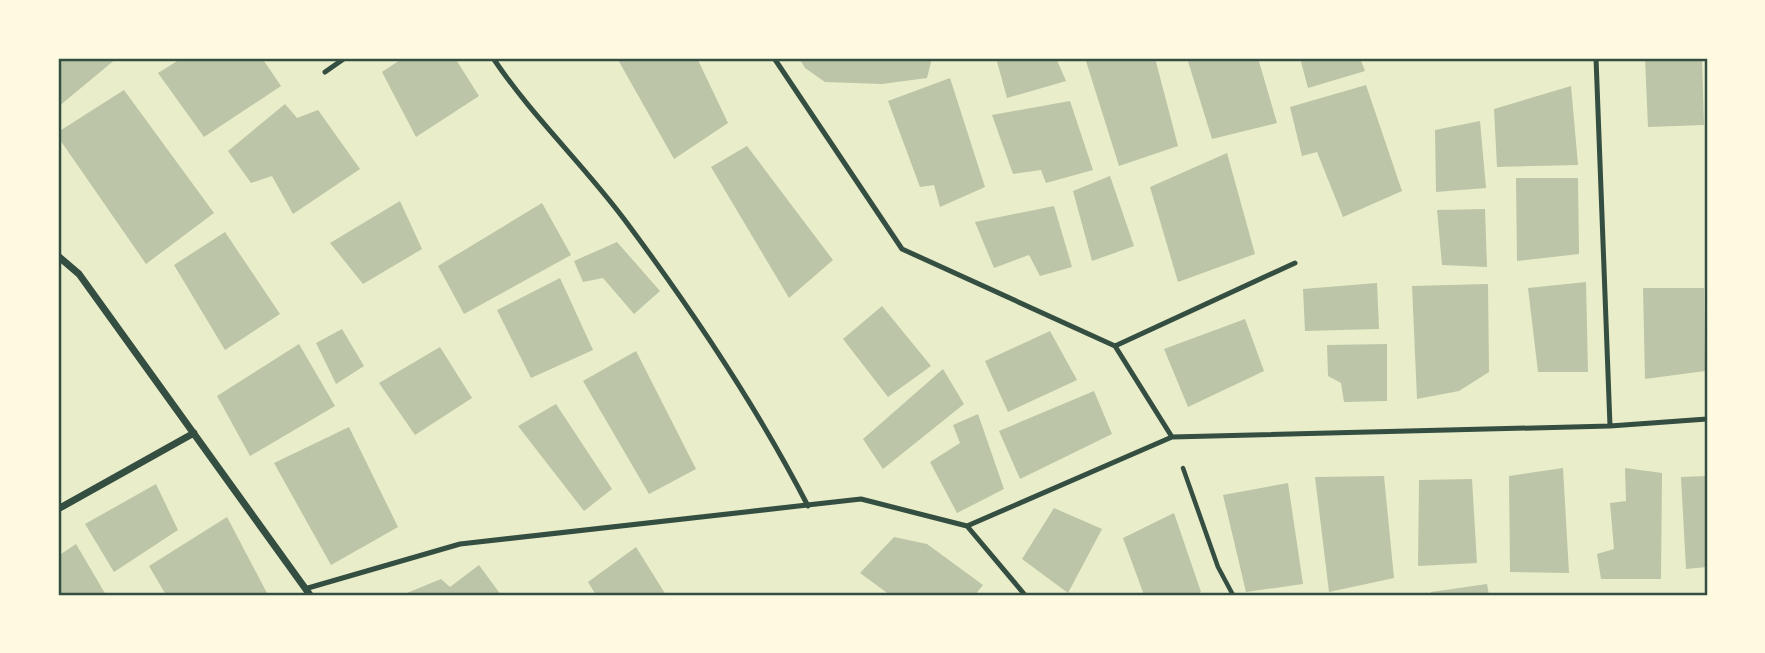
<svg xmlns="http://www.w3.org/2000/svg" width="1765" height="653" viewBox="0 0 1765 653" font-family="Arial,sans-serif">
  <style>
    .building { fill: #bcc5a7 }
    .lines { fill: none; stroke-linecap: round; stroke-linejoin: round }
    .path { stroke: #344e41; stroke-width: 4.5 }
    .service { stroke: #344e41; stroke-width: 5 }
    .minor { stroke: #344e41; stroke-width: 7 }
    .neatline { fill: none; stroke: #344e41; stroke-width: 2.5 }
  </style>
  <rect width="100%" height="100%" fill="#e9edc9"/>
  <path class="building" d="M 58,58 L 117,58 L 58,107 Z
    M 182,58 L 262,58 L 281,86 L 204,137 L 158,73 Z
    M 403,58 L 455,58 L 479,96 L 416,137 L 382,72 Z
    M 617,58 L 697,58 L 728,123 L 674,159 Z
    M 799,58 L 932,58 L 927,78 L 882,84 L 825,82 L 805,68 Z
    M 996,58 L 1056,58 L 1066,81 L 1007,98 Z
    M 1085,58 L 1155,58 L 1178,146 L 1119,166 Z
    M 1187,58 L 1258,58 L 1277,123 L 1212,139 Z
    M 1300,58 L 1360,58 L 1365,71 L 1308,88 Z
    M 1645,58 L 1702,58 L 1704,125 L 1648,127 Z
    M 950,78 L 985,187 L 940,207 L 934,185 L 920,187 L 888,101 Z
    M 1366,85 L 1402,191 L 1343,217 L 1317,152 L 1302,156 L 1290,107 Z
    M 1571,86 L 1578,165 L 1497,167 L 1494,109 Z
    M 124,90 L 214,213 L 146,264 L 58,137 L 58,132 Z
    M 1070,101 L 1093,170 L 1046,183 L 1041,170 L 1013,174 L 992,115 Z
    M 285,104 L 297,118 L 318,110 L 360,169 L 293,214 L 272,176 L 251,183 L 228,151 Z
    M 1480,121 L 1486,188 L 1436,192 L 1435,130 Z
    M 747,146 L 833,260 L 789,298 L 711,167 Z
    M 1227,153 L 1255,254 L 1178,282 L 1150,187 Z
    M 1110,176 L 1134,246 L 1092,261 L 1073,191 Z
    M 1516,178 L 1578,178 L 1579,254 L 1517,261 Z
    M 400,201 L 422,249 L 363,284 L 330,243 Z
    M 542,203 L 571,255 L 464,314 L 438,266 Z
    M 1054,206 L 1072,267 L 1040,276 L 1029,255 L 994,268 L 975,222 Z
    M 1485,209 L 1487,267 L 1442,265 L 1437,210 Z
    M 225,232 L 280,314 L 225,350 L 174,265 Z
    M 617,242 L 660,291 L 634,314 L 603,278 L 583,282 L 574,261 Z
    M 560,278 L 593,350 L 531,378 L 497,310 Z
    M 1586,282 L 1588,372 L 1538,372 L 1528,288 Z
    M 1377,283 L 1379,329 L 1305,331 L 1303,289 Z
    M 1488,284 L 1489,372 L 1459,391 L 1417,399 L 1412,286 Z
    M 1643,288 L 1704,288 L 1705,371 L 1645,379 Z
    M 882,306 L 931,366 L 888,397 L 843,339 Z
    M 1245,319 L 1264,371 L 1188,407 L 1164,349 Z
    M 342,329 L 364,366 L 336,384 L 316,343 Z
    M 1050,331 L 1077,380 L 1008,412 L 985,361 Z
    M 299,344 L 335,406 L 250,456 L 217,396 Z
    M 1387,344 L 1387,401 L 1344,402 L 1341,383 L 1328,376 L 1327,345 Z
    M 440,347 L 472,398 L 415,435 L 379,383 Z
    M 636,351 L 696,469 L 649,494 L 583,381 Z
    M 943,369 L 964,404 L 883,469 L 863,439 Z
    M 1094,391 L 1112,434 L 1020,479 L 999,431 Z
    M 556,404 L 612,489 L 584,511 L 518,426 Z
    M 978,414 L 1004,489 L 957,513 L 930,462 L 960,443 L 953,425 Z
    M 349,427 L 398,527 L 331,565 L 274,463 Z
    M 1563,468 L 1569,573 L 1510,572 L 1509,476 Z
    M 1625,468 L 1662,473 L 1661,579 L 1601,579 L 1597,554 L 1614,549 L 1610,503 L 1626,501 Z
    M 1384,476 L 1394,578 L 1329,592 L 1315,477 Z
    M 1707,476 L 1707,567 L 1686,569 L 1681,477 Z
    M 1472,479 L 1477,563 L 1418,566 L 1419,480 Z
    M 1288,483 L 1303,584 L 1246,592 L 1223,495 Z
    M 156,484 L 178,530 L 114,572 L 85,524 Z
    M 1054,508 L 1102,529 L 1068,593 L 1022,559 Z
    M 1174,513 L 1201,592 L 1194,595 L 1144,595 L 1123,538 Z
    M 227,517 L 268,595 L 166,595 L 149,566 Z
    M 894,537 L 927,544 L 983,585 L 975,595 L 890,595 L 860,573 Z
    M 76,544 L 106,595 L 58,595 L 58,556 Z
    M 636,547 L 666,595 L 596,595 L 588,582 Z
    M 479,565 L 501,595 L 402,595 L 441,579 L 450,587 Z
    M 1487,584 L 1489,595 L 1431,595 L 1431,592 Z"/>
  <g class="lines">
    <path class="path" d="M 1183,468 L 1218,567 L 1233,595"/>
    <path class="service" d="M 493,58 C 531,115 583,164 624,219 C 692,310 756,405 808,506
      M 774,58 L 902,249 L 1115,346 L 1172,437
      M 1596,58 L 1610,426
      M 325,72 L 345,58
      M 1115,346 L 1295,263
      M 967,526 L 1172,437 L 1610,426 L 1707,419
      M 308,588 L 460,544 L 861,499 L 967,526 L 1025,595"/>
    <path class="minor" d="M 58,256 L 79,274 L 310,595
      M 58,509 L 194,433"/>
  </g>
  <rect width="1765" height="653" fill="none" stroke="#fefae0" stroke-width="119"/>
  <rect x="60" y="60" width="1646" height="534" class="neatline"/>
</svg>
